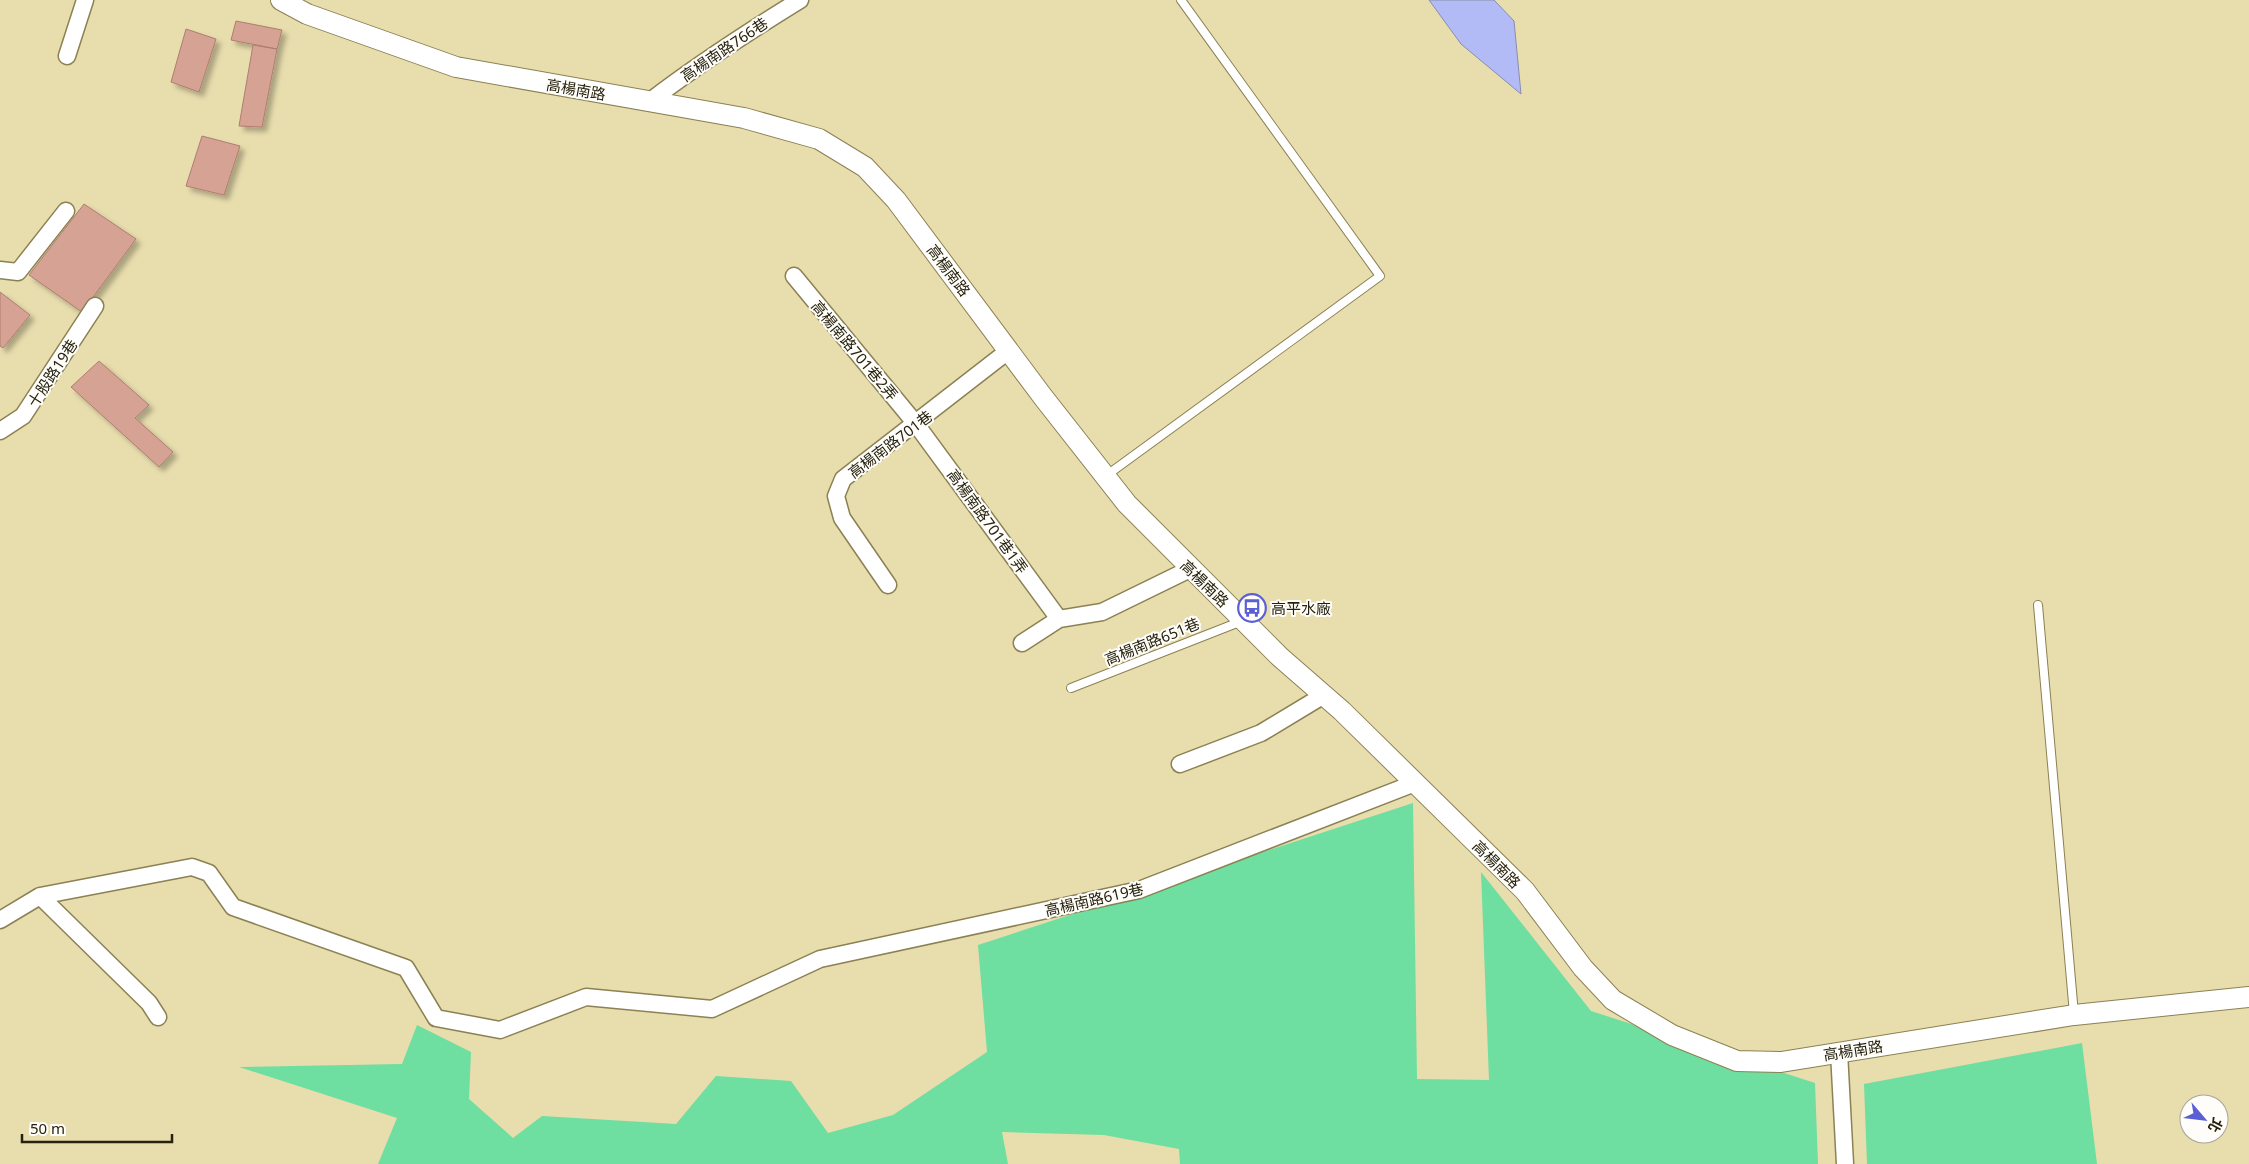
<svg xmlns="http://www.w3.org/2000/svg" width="2249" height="1164" viewBox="0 0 2249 1164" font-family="'Noto Sans','Noto Sans TC',sans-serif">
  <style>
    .green { fill: #6edea1 }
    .water { fill: #b2bbf5; stroke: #888db0 }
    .building { fill: #d5a293; stroke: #ae7e6f; filter: url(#shadow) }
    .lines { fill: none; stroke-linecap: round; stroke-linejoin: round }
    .service-casing { stroke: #8b8153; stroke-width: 10 }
    .minor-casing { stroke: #8b8153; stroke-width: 19 }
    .tertiary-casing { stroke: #8b8153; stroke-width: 22 }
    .service { stroke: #fff; stroke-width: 8 }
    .minor { stroke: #fff; stroke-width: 16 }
    .tertiary { stroke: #fff; stroke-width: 20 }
    .labels { text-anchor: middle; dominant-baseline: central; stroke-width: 4; stroke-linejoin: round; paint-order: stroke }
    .street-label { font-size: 15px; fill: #26220f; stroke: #fefdf9 }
    .poi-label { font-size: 15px; fill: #26220f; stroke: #fefdf9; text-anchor: start }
  </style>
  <defs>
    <filter id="shadow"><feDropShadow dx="4.5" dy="4.5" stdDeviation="2.5" flood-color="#0004"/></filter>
  </defs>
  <rect width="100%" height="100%" fill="#e8ddad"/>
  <path class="green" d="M 1413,803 L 1417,1079 L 1489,1080 L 1481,872 L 1591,1011 L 1815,1083 L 1818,1164 L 1180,1164 L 1179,1149 L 1104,1135 L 1002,1132 L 1008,1164 L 378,1164 L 397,1118 L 239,1067 L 402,1064 L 417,1025 L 471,1052 L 469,1099 L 513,1138 L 542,1116 L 676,1124 L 716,1076 L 791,1081 L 828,1133 L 893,1115 L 987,1052 L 978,945 Z
    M 2082,1043 L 2097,1164 L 1867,1164 L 1864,1084 Z"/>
  <path class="water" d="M 1429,0 L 1494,0 L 1514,21 L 1521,94 L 1461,44 Z"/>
  <path class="building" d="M 236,21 L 282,30 L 277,49 L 231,40 Z
    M 186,29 L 216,39 L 199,92 L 171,82 Z
    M 253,45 L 277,49 L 262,127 L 239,126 Z
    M 202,136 L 240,146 L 224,195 L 186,186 Z
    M 84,204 L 136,239 L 82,312 L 29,275 Z
    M 0,292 L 30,315 L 3,348 L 0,346 Z
    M 99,361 L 149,405 L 135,418 L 173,452 L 159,467 L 71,387 Z"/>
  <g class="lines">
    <defs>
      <path id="service" d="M 1107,475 L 1380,276 L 1181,0
        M 2038,605 L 2074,1014
        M 1071,688 L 1242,621"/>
      <path id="minor" d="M 67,56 L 85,0
        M 649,102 C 697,65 748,32 800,0
        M 0,270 L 18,272 L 66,211
        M 794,276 L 916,424 L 1059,619
        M 0,431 L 23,416 L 95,306
        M 888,585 L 842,518 L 836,496 L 843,479 L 1008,351
        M 1022,643 L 1059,619 L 1102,612 L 1190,569
        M 1180,764 L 1261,733 L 1324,695
        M 40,896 L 149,1003 L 158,1017
        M 0,920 L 40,896 L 192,867 L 209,873 L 233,907 L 406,968 L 436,1018 L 500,1030 L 586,997 L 712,1009 L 820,959 L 1139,890 L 1415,783
        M 1839,1052 L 1845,1164"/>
      <path id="tertiary" d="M 281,0 L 307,14 L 456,67 L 744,118 L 819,139 L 865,167 L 896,200 L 1043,397 L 1127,504 L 1280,657 L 1342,711 L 1525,891 L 1583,968 L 1613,1000 L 1672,1035 L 1737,1061 L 1781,1062 L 2074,1015 L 2249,997"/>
    </defs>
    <use href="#service" class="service-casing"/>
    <use href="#minor" class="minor-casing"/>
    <use href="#tertiary" class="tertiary-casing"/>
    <use href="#service" class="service"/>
    <use href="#minor" class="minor"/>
    <use href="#tertiary" class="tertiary"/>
  </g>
  <defs>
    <symbol id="bus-ring" viewBox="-11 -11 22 22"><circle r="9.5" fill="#fefdf9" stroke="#5b5fd6" stroke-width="1.5"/><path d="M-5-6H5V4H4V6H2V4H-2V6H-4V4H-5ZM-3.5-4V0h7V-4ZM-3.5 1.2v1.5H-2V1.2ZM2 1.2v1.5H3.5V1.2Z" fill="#5b5fd6"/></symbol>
  </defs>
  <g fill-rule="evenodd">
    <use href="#bus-ring" x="1236" y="592" width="32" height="32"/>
  </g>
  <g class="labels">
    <g class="street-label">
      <text transform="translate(724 49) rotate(-34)">高楊南路766巷</text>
      <text transform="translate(576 89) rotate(10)">高楊南路</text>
      <text transform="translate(949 270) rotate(53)">高楊南路</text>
      <text transform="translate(855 350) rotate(50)">高楊南路701巷2弄</text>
      <text transform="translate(52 373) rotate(-57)">十股路19巷</text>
      <text transform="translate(890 444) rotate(-37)">高楊南路701巷</text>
      <text transform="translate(988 521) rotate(54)">高楊南路701巷1弄</text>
      <text transform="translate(1205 583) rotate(44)">高楊南路</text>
      <text transform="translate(1152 641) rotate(-22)">高楊南路651巷</text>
      <text transform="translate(1497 864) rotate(45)">高楊南路</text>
      <text transform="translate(1094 899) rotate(-13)">高楊南路619巷</text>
      <text transform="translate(1853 1050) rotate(-9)">高楊南路</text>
    </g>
    <g class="poi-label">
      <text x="1271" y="608">高平水廠</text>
    </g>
  </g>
  <g transform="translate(2204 1119) rotate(118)"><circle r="24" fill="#fefdf9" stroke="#a8a59b"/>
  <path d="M0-4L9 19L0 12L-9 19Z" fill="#5b5fd6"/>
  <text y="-8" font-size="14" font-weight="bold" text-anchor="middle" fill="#26220f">北</text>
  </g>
  <path d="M22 1134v8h150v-8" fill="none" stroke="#26220f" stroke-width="2.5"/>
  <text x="30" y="1134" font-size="15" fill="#26220f" stroke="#fefdf9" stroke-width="4" paint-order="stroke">50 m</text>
</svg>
